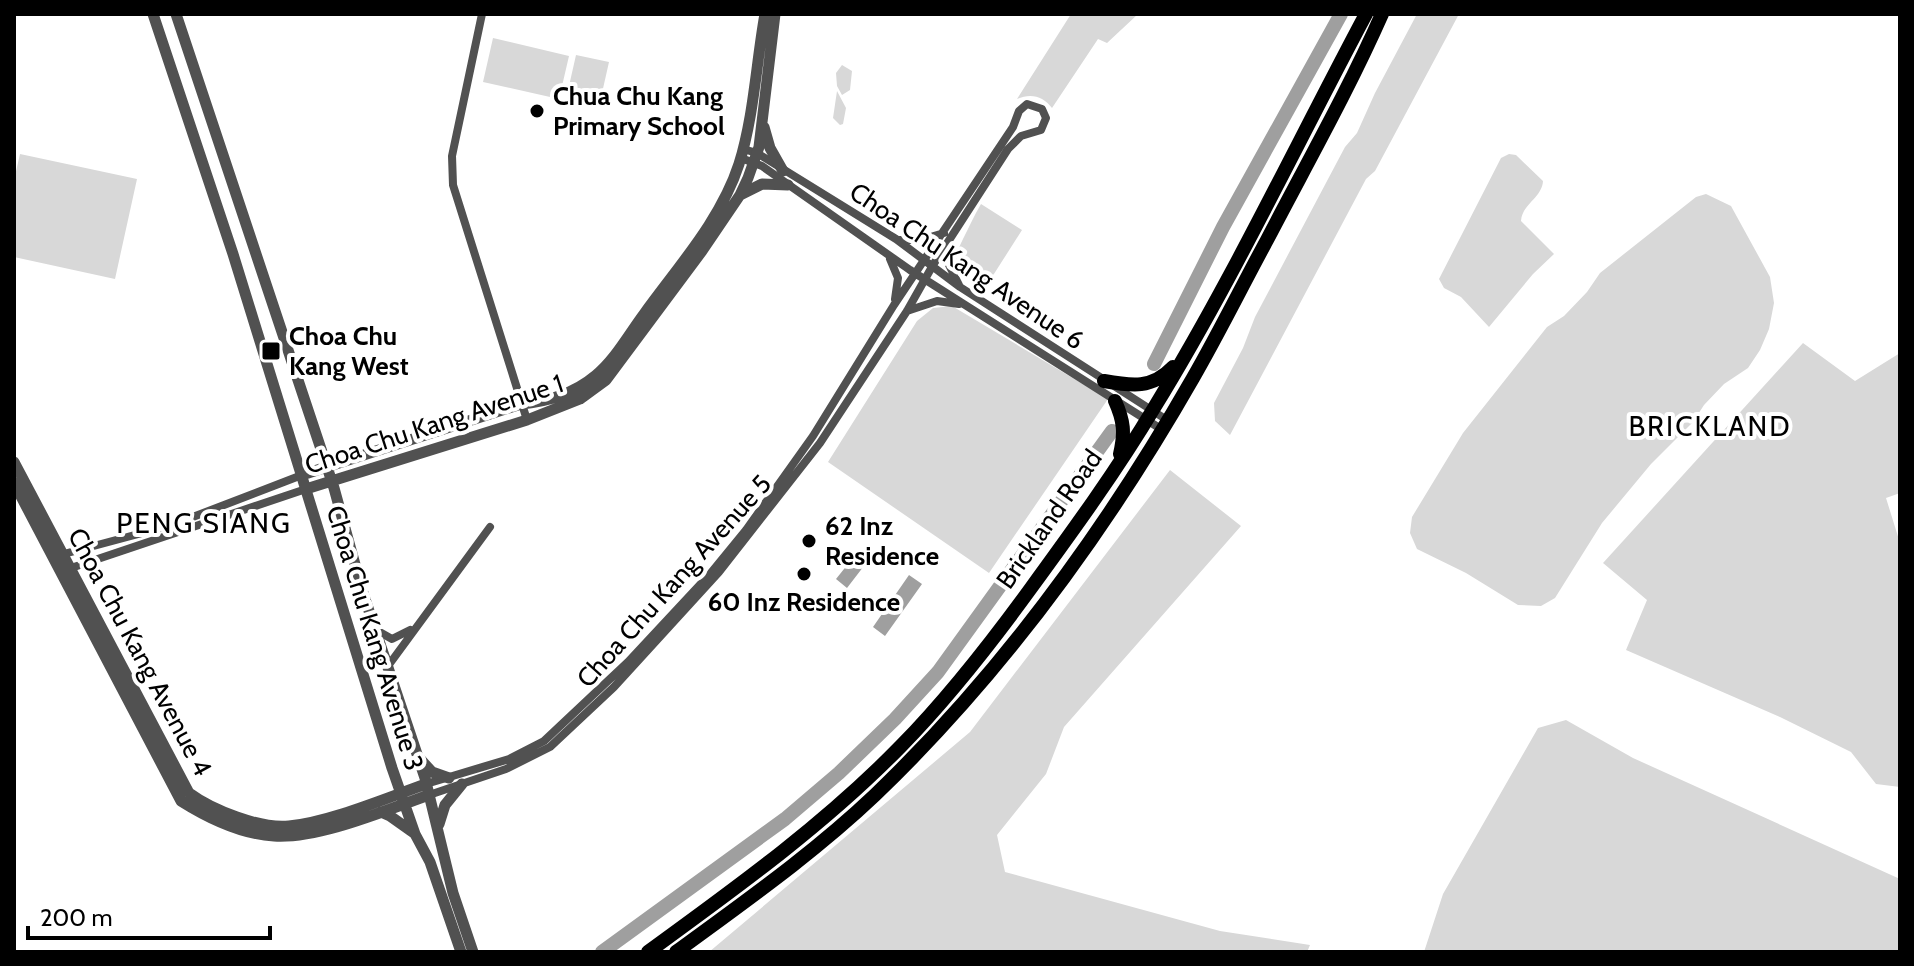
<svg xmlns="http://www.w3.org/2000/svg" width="1914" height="966" viewBox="0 0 1914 966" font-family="Cabin,sans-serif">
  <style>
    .green { fill: #d8d8d8 }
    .water { fill: #9f9f9f }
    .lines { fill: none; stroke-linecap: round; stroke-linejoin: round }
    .river { stroke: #9f9f9f; stroke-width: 14 }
    .minor { stroke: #515151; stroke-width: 8 }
    .tertiary { stroke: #515151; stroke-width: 11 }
    .primary { stroke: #000; stroke-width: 14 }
    .poi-dot { fill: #000; stroke: #fff; stroke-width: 3 }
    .labels { text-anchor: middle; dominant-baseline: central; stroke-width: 8; stroke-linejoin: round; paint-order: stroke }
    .poi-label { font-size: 26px; font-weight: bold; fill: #000; stroke: #fff; text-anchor: start }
    .street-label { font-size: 26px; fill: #000; stroke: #fff }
    .neighbourhood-label { font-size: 28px; letter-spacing: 2px; fill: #000; stroke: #fff }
  </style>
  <rect width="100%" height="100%" fill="#fff"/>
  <path class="green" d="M 1071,14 L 1154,14 L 1137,15 L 1107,43 L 1098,39 L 1052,108 C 1043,96 1031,93 1017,99 Z
    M 1417,14 L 1459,14 L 1375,171 L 1366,179 L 1230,435 L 1215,421 L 1214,403 L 1243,348 L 1255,317 L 1345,147 L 1357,133 L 1375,93 Z
    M 493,38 L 569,56 L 559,99 L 483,82 Z
    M 576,55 L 609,62 L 602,93 L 569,86 Z
    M 842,65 L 852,71 L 850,90 L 842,95 L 837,86 L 836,73 Z
    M 837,91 L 846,108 L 843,124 L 840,125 L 833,118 Z
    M 20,154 L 137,179 L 115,279 L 14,257 L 14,180 Z
    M 1509,154 L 1516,155 L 1543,181 C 1542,198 1522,204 1521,221 L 1554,254 L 1533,274 L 1489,327 L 1461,297 L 1444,288 L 1439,279 L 1501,158 Z
    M 1706,194 L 1731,206 L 1770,277 L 1774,303 L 1769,329 L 1760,350 L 1748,368 L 1724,384 L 1704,405 L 1693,422 L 1651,464 L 1602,523 L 1555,598 L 1541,606 L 1518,605 L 1466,573 L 1417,549 L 1410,533 L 1412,517 L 1463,433 L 1547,327 L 1564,316 L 1587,292 L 1600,273 L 1696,197 Z
    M 981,204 L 1022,230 L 985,288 C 959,271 947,271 963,239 C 969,227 974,216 981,204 Z
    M 952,306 L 1108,399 L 989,573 L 828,462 L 917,321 L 933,308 Z
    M 1803,343 L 1855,381 L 1900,353 L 1900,493 L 1886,498 L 1900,543 L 1900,787 L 1876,784 L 1851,752 L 1780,717 L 1626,650 L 1647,600 L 1603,563 Z
    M 1170,470 L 1241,526 L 1064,727 L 1046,774 L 997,835 L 1005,872 L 1220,931 L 1310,945 L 1307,952 L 709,952 L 970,732 Z
    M 1566,720 L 1633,758 L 1900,879 L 1900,952 L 1424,952 L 1443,894 L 1538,728 Z"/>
  <path class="water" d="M 856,554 L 867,562 L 847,588 L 836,579 Z
    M 909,575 L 922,584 L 885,636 L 873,627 Z"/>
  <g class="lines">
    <path class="river" d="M 1154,364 L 1223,227 L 1341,14
      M 602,952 L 785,819 L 839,773 L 895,719 L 938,672 L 1112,431"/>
    <path class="minor" d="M 482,14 L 452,156 L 453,185 L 527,420
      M 743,149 L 757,153 L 896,239 L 960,287 L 1167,420
      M 741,158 L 762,166 L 910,270 L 1161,429
      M 899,240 L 920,240 L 944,233
      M 949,245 L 949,265 L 959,285
      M 890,259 L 898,278 L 895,299
      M 907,311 L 937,301 L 959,304
      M 60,555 L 172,525 L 302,475
      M 65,570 L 306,489
      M 376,630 L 392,639 L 410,630
      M 388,666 L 490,527
      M 426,784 L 509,759 L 544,741 L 628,662 L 710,574 L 746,530 L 813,436 L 894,305 L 1013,127 L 1019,111 L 1027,104 L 1042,109 L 1046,118 L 1041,130 L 1021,136 L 1008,149 L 933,265 L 907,311 L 820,443 L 719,572 L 614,687 L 550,747 L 506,769 L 429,795"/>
    <path class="tertiary" d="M 153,14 L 233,254 L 392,768 L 415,834 L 430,862 L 461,952
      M 176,14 L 334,488 L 362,590 L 425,778 L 453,893 L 473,952
      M 764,127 L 770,148 L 783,171
      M 740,195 L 762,184 L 788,185
      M 14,462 L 189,793 C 212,810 260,829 289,826 C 330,822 386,798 426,784
      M 302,475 L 521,404 C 547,402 575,393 595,376 C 615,360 629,334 644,314 C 677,268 721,220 739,164 C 754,116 756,64 765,14
      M 14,483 L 181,801 C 208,818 241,834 274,836 C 319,839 386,810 429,795
      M 306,489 L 527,420 L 580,399 L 606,380 L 702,251 L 740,195 L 748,178 L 759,147 L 775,14
      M 421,760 L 432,772 L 449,778
      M 381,812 L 390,816 L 414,833
      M 439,824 L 445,805 L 462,784"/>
    <path class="primary" d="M 1104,381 C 1132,386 1152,389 1173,367
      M 1115,401 C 1124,421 1125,433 1120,454
      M 648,952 C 736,888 825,824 901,746 C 949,697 991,643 1031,588 C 1074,529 1117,470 1154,408 C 1232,281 1296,145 1366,14
      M 676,952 C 744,902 814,853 875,795 C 1001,674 1106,530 1193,378 C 1219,333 1242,286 1267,240 C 1306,165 1348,91 1382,14"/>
  </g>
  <g class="poi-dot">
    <circle cx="537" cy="111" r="8"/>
    <rect x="261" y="341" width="20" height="20" rx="4"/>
    <circle cx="809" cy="541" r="8"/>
    <circle cx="804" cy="574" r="8"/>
  </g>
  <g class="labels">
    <g class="poi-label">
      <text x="553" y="96">Chua Chu Kang<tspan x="553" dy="30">Primary School</tspan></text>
      <text x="289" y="336">Choa Chu<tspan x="289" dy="30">Kang West</tspan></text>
      <text x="825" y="526">62 Inz<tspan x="825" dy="30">Residence</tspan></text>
      <text x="804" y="602" text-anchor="middle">60 Inz Residence</text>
    </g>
    <g class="street-label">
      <text transform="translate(967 266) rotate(34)">Choa Chu Kang Avenue 6</text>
      <text transform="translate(434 424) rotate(-18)">Choa Chu Kang Avenue 1</text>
      <text transform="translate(1049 519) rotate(-55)">Brickland Road</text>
      <text transform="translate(674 581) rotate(-48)">Choa Chu Kang Avenue 5</text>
      <text transform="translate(375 638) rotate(73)">Choa Chu Kang Avenue 3</text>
      <text transform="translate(140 652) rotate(62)">Choa Chu Kang Avenue 4</text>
    </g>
    <g class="neighbourhood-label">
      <text x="1710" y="426">BRICKLAND</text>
      <text x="204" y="523">PENG SIANG</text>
    </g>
  </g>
  <rect width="1914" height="966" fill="none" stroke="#000000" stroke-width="32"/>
  <path d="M28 926v12h242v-12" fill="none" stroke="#000000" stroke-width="4"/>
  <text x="40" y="926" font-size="24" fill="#000000" stroke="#ffffff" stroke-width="6" paint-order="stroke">200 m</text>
</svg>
